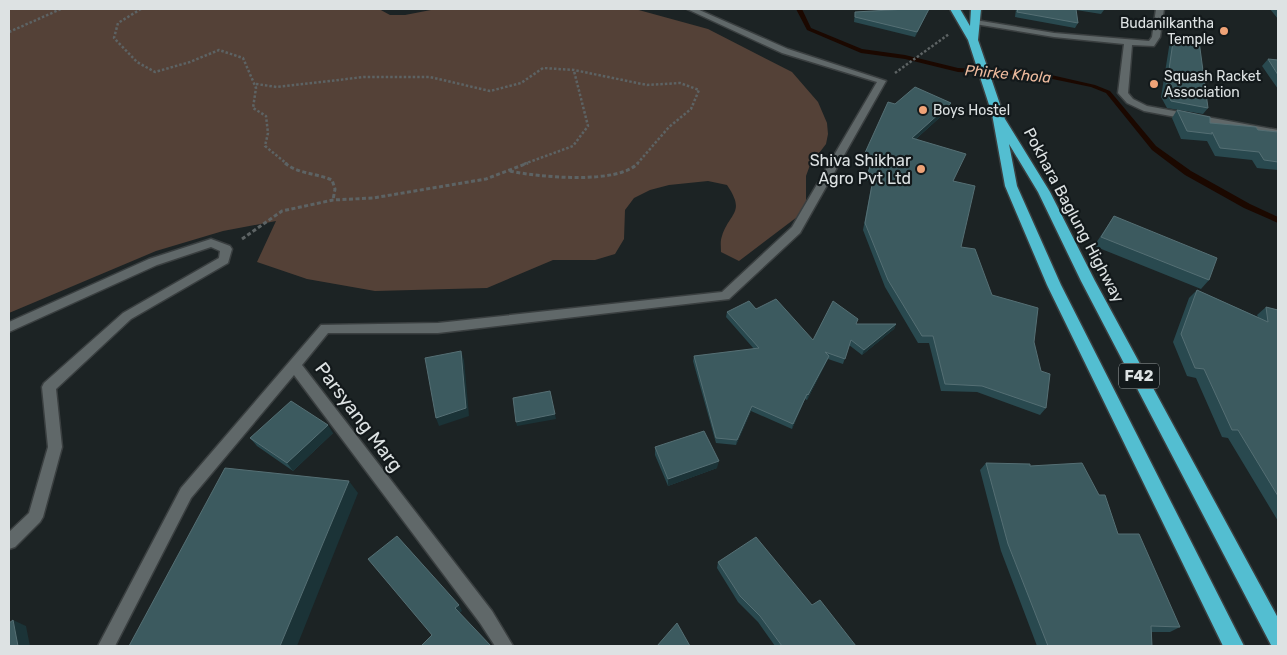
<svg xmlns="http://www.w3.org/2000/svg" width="1287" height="655" viewBox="0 0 1287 655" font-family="Rubik,sans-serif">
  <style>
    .green { fill: #544137 }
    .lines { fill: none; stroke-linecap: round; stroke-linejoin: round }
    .stream { fill: #1b0800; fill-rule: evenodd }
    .minor-casing { stroke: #3a3f40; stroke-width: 3 }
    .highway-casing { stroke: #3a3f40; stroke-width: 3 }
    .path-far1 { stroke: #5d6364; stroke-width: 2.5; stroke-dasharray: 2.5 2; stroke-linecap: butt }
    .path { stroke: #5d6364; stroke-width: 3; stroke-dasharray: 4 2.5; stroke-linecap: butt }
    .minor { fill: #606869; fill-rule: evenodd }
    .highway { fill: #53bed1; fill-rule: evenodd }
    .wall { fill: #29494f }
    .shaded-wall { fill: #1b3337 }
    .building { fill: #3c5a5f; stroke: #556f74 }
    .poi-dot { fill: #efa377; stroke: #13191b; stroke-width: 2 }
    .labels { text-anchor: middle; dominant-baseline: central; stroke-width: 4.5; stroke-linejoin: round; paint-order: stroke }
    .far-poi-label { font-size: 14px; fill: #dde2e3; stroke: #13191b; text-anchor: start }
    .far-water-label { font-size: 15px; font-style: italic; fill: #eebb9e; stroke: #13191b }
    .shield { fill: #13191b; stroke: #a0a6a7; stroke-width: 1 }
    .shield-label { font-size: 15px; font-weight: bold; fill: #dde2e3 }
    .poi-label { font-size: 16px; fill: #dde2e3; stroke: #13191b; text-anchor: end }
    .street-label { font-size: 16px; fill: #dde2e3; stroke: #13191b }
    .near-street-label { font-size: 19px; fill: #dde2e3; stroke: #13191b }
  </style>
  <rect width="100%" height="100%" fill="#1c2324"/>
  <path class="green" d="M 9,9 L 379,9 L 390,15 L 405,15 L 436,9 L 635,9 L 708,29 L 792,72 L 818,102 L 827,123 L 828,134 L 826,144 L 810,165 L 806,176 L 806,202 L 801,214 L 739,261 L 721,252 C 721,247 720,241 722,236 C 730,212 746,213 727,185 L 708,181 L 669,185 L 650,190 L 634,198 L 625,210 L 624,239 L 615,254 L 595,260 L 553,260 L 487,288 L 375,291 L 307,279 L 257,262 L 276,221 L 223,231 L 156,251 L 9,313 Z"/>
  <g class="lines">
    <path class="stream" d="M 796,9 L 802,9 L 811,28 L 862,49 L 905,55 L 958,68 L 1038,72 L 1095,85 L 1110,91 L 1156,146 L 1191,171 L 1250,204 L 1278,217 L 1278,223 L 1244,208 L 1185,175 L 1152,150 L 1106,93 L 1091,87 L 1038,76 L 958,72 L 905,59 L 861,53 L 807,30 Z"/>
    <defs>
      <path id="minor" d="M 687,9 L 697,9 L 788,49 L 886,81 L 800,233 L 729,299 L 438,333 L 328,333 L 302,365 L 492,611 L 513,646 L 495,646 L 480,623 L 294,375 L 191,498 L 115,646 L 98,646 L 181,488 L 321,325 L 438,323 L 722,292 L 792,227 L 877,82 L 782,53 Z
        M 1156,9 L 1164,9 L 1160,37 L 1154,46 L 1132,45 L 1128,93 L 1133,99 L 1147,106 L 1278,130 L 1278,136 L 1144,111 L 1127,103 L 1118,93 L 1124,44 L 1054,37 L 975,24 L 971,22 L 975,20 L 1054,33 L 1149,41 L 1152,37 Z
        M 211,239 L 230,246 L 232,249 L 228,263 L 131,319 L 56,389 L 62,447 L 43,517 L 40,522 L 15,547 L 9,549 L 9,532 L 29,513 L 48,447 L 42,387 L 44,383 L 123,313 L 219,258 L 220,251 L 211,247 L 157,265 L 9,332 L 9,322 L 149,259 Z"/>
      <path id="highway" d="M 950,9 L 960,9 L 970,26 L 971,9 L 981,9 L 978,40 L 1005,119 L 1050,192 L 1095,281 L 1278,618 L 1278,646 L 1271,645 L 1081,281 L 1038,192 L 1009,144 L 1017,186 L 1061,285 L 1244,646 L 1223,646 L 1047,285 L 1005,186 L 992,114 L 968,40 Z"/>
    </defs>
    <use href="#minor" class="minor-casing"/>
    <use href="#highway" class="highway-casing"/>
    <path class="path-far1" d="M 141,9 L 118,23 L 114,38 L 137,62 L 155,72 L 190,62 L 219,50 L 243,58 L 256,88 L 253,108 L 266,116 L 268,133 L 265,146 L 287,164
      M 9,32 L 61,9
      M 895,73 L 949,34
      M 256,84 L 277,87 L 364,77 L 430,77 L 490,91 L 521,83 L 543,68 L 574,70 L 647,85 L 680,83 L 699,90 L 691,109 L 669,127 L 637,164
      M 524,164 L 573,146 L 588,126 L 574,71"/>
    <path class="path" d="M 285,163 C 298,174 316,173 332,180 L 335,189 L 333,200
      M 510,171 C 537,177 619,185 638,163
      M 242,239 L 282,211 L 333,200 L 373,198 L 486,179 L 528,163"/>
    <use href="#minor" class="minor"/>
    <use href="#highway" class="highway"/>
  </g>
  <path class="wall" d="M 929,9 L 915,37 L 854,22 L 855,12 Z
    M 1016,9 L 1104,9 L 1104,10 L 1101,14 L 1076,10 L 1078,23 L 1075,28 L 1015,17 Z
    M 1270,9 L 1278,9 L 1278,19 Z
    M 1174,35 L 1208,108 L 1203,114 L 1167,108 L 1161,97 L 1170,41 Z
    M 1268,59 L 1278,60 L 1278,89 L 1262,66 Z
    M 951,103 L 948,110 L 916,139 L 954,181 L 961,247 L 992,295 L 1034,342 L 1046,408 L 1040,415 L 977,392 L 941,391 L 929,343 L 918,343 L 885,287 L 863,230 L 872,182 L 865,180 L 870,165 L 862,163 L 864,155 L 895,104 Z
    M 1177,110 L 1210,123 L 1258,130 L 1278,132 L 1278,170 L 1257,168 L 1252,160 L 1215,156 L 1207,141 L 1206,141 L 1181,139 L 1172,118 Z
    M 1114,216 L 1209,280 L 1201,289 L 1094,246 Z
    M 1197,290 L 1258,317 L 1257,315 L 1266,307 L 1278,310 L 1278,521 L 1228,438 L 1222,437 L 1196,378 L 1187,376 L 1173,342 L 1189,298 Z
    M 756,309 L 813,340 L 856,324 L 896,324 L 894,329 L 862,355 L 849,345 L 843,364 L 828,359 L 807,400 L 805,399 L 792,429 L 751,411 L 736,445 L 716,443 L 693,361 L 694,356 L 754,349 L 726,317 L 727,312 Z
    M 333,433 L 293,471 L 257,446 L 250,438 Z
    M 655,447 L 717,468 L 668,486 L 655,455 Z
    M 986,463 L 1030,466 L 1118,534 L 1180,627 L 1170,632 L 1152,632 L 1152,646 L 1037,646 L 1001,551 L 980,470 Z
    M 718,562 L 812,605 L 856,646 L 775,646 L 758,622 L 738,602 L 717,568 Z"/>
  <path class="shaded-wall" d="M 929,9 L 928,12 L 915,37 L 917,32 Z
    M 951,103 L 948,110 L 909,145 L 912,138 Z
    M 896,324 L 894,329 L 862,355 L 864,350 Z
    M 461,351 L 464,360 L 469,416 L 439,426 L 436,418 Z
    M 829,356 L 827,361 L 807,400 L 808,395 Z
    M 807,394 L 805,399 L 792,429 L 793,424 Z
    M 752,406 L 751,411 L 736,445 L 737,440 Z
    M 555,414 L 556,419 L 517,426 L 516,422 Z
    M 328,425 L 333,433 L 293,471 L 287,463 Z
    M 719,461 L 717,468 L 668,486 L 668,479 Z
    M 349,481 L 358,493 L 297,646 L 280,646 Z
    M 459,605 L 462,611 L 458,614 L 455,608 Z
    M 13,620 L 26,626 L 30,646 L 18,646 Z"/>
  <path class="building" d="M 907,9 L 929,9 L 917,32 L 855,17 L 855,12 Z
    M 1018,9 L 1076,9 L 1078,23 L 1017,12 Z
    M 1174,35 L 1191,36 L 1199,41 L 1208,108 L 1171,101 L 1166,90 Z
    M 1268,59 L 1278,60 L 1278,75 Z
    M 915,87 L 951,103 L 912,138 L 966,154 L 953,181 L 975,186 L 961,247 L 975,249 L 992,295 L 1038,308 L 1034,342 L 1041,371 L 1050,374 L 1046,408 L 982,386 L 945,384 L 933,336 L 922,336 L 888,280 L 865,223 L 874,174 L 868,173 L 873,158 L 864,155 L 888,102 L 895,104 Z
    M 1177,110 L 1210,117 L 1210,123 L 1256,127 L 1258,130 L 1278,132 L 1278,162 L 1264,160 L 1259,152 L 1220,148 L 1212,132 L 1212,134 L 1187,131 Z
    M 1114,216 L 1217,258 L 1209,280 L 1101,237 Z
    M 1197,290 L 1268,322 L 1266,307 L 1278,310 L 1278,496 L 1238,430 L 1232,430 L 1204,369 L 1195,368 L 1181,334 Z
    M 776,299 L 813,340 L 833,301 L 858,319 L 856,324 L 896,324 L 864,350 L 851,340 L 845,359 L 825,352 L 829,356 L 808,395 L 807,394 L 793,424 L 752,406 L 737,440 L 716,438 L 694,356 L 759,348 L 727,312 L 749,301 L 756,309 Z
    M 461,351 L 466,408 L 436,418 L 425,358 Z
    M 550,391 L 555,414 L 516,422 L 513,398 Z
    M 291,401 L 328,425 L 287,463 L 250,438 Z
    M 704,431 L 719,461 L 668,479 L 655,447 Z
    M 986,463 L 1030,464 L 1030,466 L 1082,463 L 1099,495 L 1105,495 L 1118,534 L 1139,534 L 1180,627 L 1151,626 L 1152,646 L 1048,646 L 1008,544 Z
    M 225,468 L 349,481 L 280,646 L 129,646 Z
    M 397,536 L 459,605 L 455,608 L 491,646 L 421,646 L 432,635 L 368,559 Z
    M 756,537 L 812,605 L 820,600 L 856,646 L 782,646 L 760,616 L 740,596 L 718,562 Z
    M 13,620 L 18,646 L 9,646 L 9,623 Z
    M 677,623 L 690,646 L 657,646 Z"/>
  <g class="poi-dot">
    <circle cx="1224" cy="31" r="5"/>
    <circle cx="1154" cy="84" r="5"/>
    <circle cx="923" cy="110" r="5"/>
    <circle cx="921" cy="169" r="5"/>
  </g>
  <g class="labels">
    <g class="far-poi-label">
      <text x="1214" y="23" text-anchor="end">Budanilkantha<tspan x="1214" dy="16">Temple</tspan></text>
      <text x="1164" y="76">Squash Racket<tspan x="1164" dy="16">Association</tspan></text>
      <text x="933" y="110">Boys Hostel</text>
    </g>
    <g class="far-water-label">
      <text transform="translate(1008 74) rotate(5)">Phirke Khola</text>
    </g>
    <rect class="shield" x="1119" y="363.5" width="40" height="25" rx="4"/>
    <g class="shield-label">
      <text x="1139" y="376">F42</text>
    </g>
    <g class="poi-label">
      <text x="911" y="160">Shiva Shikhar<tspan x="911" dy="18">Agro Pvt Ltd</tspan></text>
    </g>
    <g class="street-label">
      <text transform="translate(1074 215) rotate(62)">Pokhara Baglung Highway</text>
    </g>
    <g class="near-street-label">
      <text transform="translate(359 417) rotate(53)">Parsyang Marg</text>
    </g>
  </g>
  <rect width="1287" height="655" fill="none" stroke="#dde2e3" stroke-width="20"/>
</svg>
